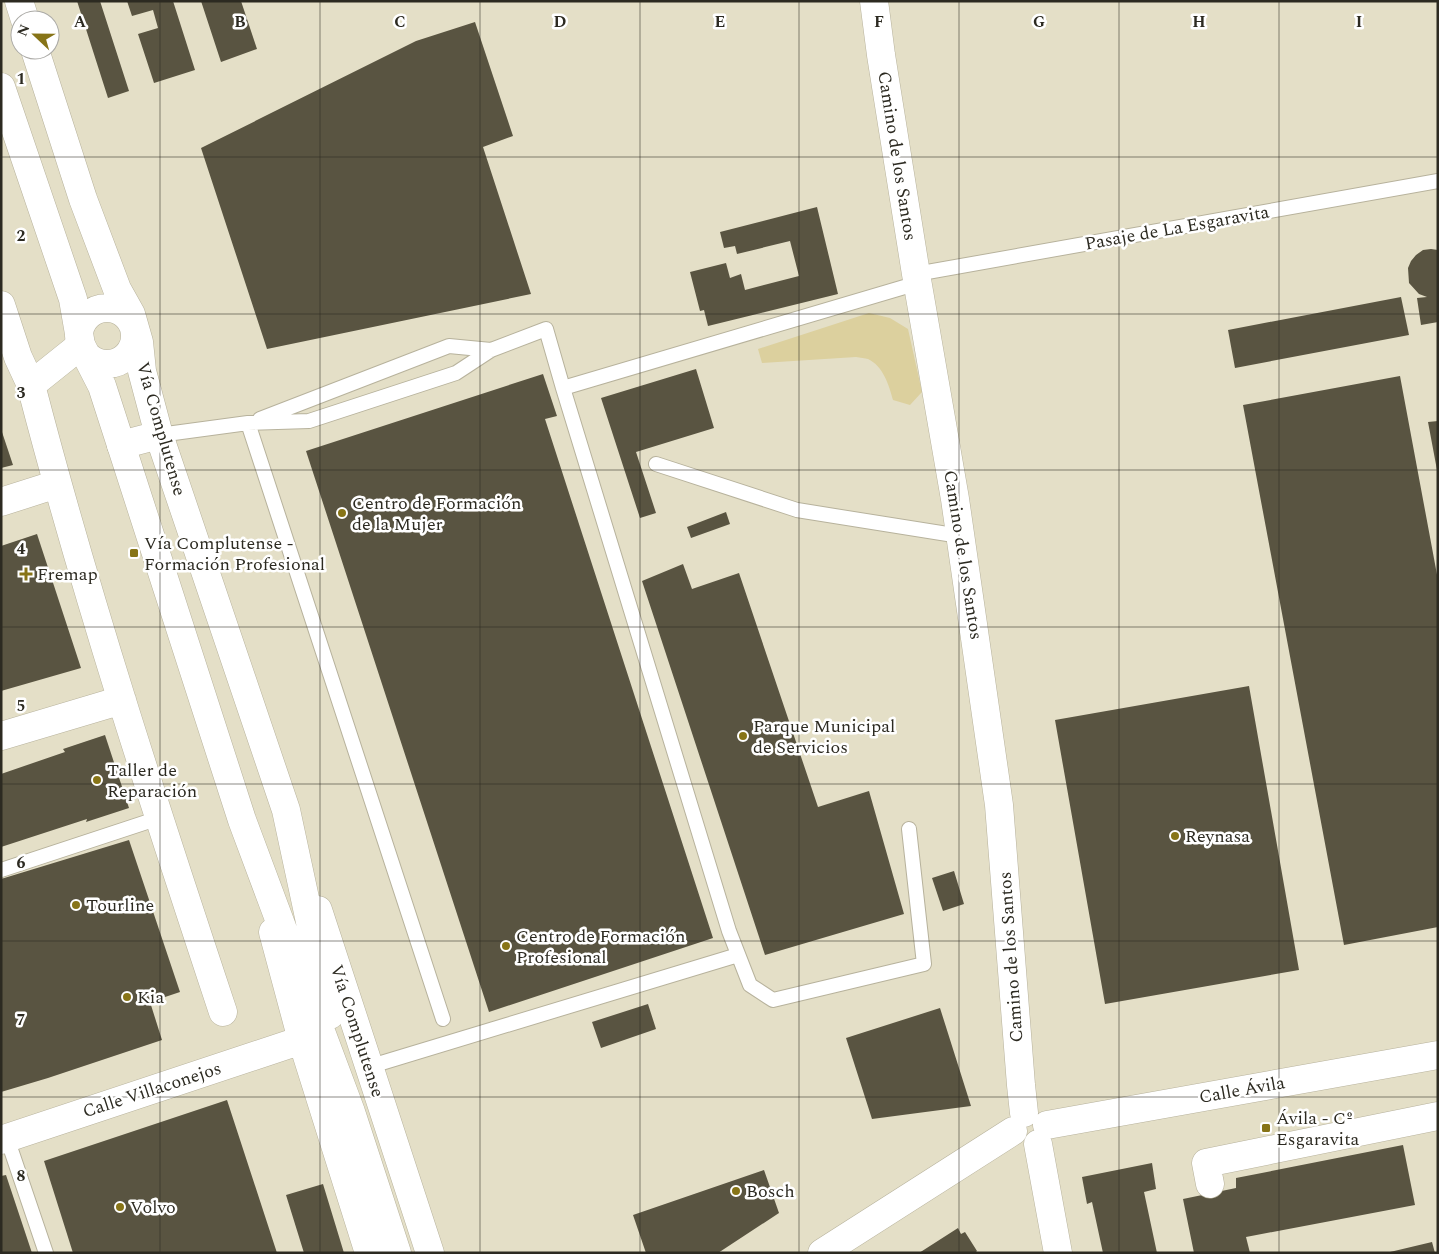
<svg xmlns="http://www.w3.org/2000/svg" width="1439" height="1254" viewBox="0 0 1439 1254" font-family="Spectral,serif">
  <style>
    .green { fill: #dcd09e }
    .building { fill: #595441 }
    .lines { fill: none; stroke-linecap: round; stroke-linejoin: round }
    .service-casing { stroke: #b7b29c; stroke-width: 16 }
    .minor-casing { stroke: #b7b29c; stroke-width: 29 }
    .primary-casing { stroke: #b7b29c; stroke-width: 29 }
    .service { stroke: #fff; stroke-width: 14 }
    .minor { stroke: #fff; stroke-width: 28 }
    .primary { stroke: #fff; stroke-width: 28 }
    .grid { fill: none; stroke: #2c2a21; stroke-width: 1; stroke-opacity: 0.55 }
    .poi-dot { fill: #877417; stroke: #fff; stroke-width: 2 }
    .labels { text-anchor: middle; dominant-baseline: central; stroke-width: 5; stroke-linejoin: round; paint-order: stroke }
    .street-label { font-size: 18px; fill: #2c2a21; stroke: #fff }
    .poi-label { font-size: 18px; fill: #2c2a21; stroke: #fff; text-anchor: start }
    .grid-label { font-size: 16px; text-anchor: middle; font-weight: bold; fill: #2c2a21; stroke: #fff; stroke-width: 5; stroke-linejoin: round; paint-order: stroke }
  </style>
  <rect width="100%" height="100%" fill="#e4dfc7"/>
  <path class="green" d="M 869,313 L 890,318 L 908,329 L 922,392 L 910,405 L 893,400 C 889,385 883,366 868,359 C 865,358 860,358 856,357 L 762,363 L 758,349 Z"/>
  <path class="building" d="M 77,1 L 100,1 L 129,91 L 108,98 Z
    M 127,1 L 173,1 L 195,70 L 154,83 L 138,34 L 158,28 L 153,10 L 132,16 Z
    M 201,1 L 241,1 L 257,49 L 221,62 Z
    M 475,22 L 513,136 L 483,147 L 531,294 L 267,349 L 201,148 L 416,41 Z
    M 817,207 L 838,294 L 708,326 L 704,310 L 700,311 L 690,272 L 726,263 L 730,278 L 741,274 L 745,290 L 799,276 L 790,241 L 737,254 L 735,246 L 724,248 L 720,232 Z
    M 1431,249 L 1438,250 L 1438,322 L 1421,325 L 1417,298 L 1427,297 L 1419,294 L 1409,283 L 1408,268 L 1411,261 L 1416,255 L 1423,250 Z
    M 1401,297 L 1409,335 L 1235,368 L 1228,330 Z
    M 696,369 L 714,428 L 636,452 L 656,513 L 640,518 L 601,398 Z
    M 543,374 L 557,416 L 545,419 L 713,938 L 489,1012 L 306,451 Z
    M 1400,376 L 1438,580 L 1438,927 L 1344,945 L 1243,405 Z
    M 1438,421 L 1438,470 L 1437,470 L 1428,422 Z
    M 1,429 L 13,465 L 1,468 Z
    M 726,512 L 730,524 L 691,538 L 687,527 Z
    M 37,534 L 81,668 L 1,691 L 1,546 Z
    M 683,564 L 692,589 L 739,573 L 818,807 L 869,791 L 904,914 L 765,955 L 642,581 Z
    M 1249,686 L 1299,970 L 1105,1004 L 1055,720 Z
    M 105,735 L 129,808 L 86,822 L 87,819 L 1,847 L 1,774 L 65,752 L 63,749 Z
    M 129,840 L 180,992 L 150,1002 L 162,1040 L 48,1078 L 1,1092 L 1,879 Z
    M 954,871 L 964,904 L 943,911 L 932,878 Z
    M 648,1004 L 656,1029 L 601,1048 L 592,1022 Z
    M 940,1008 L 971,1106 L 872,1119 L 846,1038 Z
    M 227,1100 L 277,1253 L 73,1253 L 44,1161 Z
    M 1403,1145 L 1415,1205 L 1246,1237 L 1250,1253 L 1194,1253 L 1183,1199 L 1236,1188 L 1236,1178 Z
    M 1152,1163 L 1156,1189 L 1144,1192 L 1157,1253 L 1103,1253 L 1092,1202 L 1087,1204 L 1082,1177 Z
    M 764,1170 L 779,1213 L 718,1253 L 646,1253 L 633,1215 Z
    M 6,1175 L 32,1253 L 1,1253 L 1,1176 Z
    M 323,1184 L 344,1253 L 304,1253 L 286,1195 Z
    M 958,1228 L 961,1234 L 965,1232 L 977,1251 L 975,1253 L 919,1253 Z
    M 1432,1242 L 1435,1253 L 1390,1253 L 1390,1252 Z"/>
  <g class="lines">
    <defs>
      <path id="service" d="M 916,274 L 1438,181
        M 563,388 L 918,283
        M 260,419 L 449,346 L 491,350
        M 248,423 L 443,1019
        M 159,435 L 248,423 L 309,421 L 456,373 L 491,350 L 546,329 L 563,388 L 729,931 L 750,985 L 773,1000 L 924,964 L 909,829
        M 656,464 L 797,510 L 960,536
        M 1,870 L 159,818
        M 368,1067 L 738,955
        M 7,1138 L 46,1253"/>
      <path id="minor" d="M 874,1 L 881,55 L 916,274 L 955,499 L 999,805 L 1021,1085 L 1024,1113
        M 1,305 L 18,357 L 31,385
        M 81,345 L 31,385 C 86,597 154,804 223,1012
        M 121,445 L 159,435
        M 1,502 L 57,484
        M 1,736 L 122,700
        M 318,910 L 430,1253
        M 273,932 L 302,1040 L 369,1253
        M 1047,1125 L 1438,1055
        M 1,1140 L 302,1040
        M 1038,1144 L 1058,1253
        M 1210,1184 L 1206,1163 L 1438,1116
        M 822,1253 L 1013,1131"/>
      <path id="primary" d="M 19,1 L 25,20
        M 35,50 L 83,199 L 117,289 L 131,314 L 139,342 L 142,371 L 159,435 L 286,810 L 330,1015
        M 1,87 L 73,299 L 81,345 L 102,386 L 242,820 L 351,1112 L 397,1253
        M79 336a28 28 0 1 1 56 0a28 28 0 1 1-56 0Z"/>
    </defs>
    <use href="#service" class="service-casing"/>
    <use href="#minor" class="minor-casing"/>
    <use href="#primary" class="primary-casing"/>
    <use href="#service" class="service"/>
    <use href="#minor" class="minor"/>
    <use href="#primary" class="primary"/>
  </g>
  <path class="grid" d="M 160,1 L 160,1253M 320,1 L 320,1253M 480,1 L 480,1253M 640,1 L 640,1253M 799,1 L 799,1253M 959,1 L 959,1253M 1119,1 L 1119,1253M 1279,1 L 1279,1253M 1,157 L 1438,157M 1,314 L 1438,314M 1,470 L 1438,470M 1,627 L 1438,627M 1,784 L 1438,784M 1,941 L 1438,941M 1,1097 L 1438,1097"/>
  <g class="poi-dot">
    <circle cx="342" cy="513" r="5"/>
    <rect x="129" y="548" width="10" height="10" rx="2.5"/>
    <path d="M23.5 566.5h5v5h5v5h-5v5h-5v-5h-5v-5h5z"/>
    <circle cx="743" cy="736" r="5"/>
    <circle cx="97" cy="780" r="5"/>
    <circle cx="1175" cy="836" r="5"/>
    <circle cx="76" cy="905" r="5"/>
    <circle cx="506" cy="946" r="5"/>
    <circle cx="127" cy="997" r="5"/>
    <rect x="1261" y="1123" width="10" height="10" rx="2.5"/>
    <circle cx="736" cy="1191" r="5"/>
    <circle cx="120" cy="1207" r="5"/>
  </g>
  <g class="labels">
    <g class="street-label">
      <text transform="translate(897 156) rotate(81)">Camino de los Santos</text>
      <text transform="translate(1177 228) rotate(-10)">Pasaje de La Esgaravita</text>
      <text transform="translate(161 429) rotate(74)">Vía Complutense</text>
      <text transform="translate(963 555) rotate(81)">Camino de los Santos</text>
      <text transform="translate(1011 957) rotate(-94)">Camino de los Santos</text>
      <text transform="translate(357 1031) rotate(72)">Vía Complutense</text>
      <text transform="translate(152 1090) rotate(-18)">Calle Villaconejos</text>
      <text transform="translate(1242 1090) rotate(-10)">Calle Ávila</text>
    </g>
    <g class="poi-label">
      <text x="352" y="503">Centro de Formación<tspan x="352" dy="21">de la Mujer</tspan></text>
      <text x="144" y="543">Vía Complutense -<tspan x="144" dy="21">Formación Profesional</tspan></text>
      <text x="37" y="574">Fremap</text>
      <text x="753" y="726">Parque Municipal<tspan x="753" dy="21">de Servicios</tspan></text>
      <text x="107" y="770">Taller de<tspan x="107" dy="21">Reparación</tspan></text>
      <text x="1185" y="836">Reynasa</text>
      <text x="86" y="905">Tourline</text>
      <text x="516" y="936">Centro de Formación<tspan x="516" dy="21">Profesional</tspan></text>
      <text x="137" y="997">Kia</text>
      <text x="1276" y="1118">Ávila - Cº<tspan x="1276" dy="21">Esgaravita</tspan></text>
      <text x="746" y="1191">Bosch</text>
      <text x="130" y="1207">Volvo</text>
    </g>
  </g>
  <g class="grid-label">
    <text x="80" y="27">A</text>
    <text x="240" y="27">B</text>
    <text x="400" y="27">C</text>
    <text x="560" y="27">D</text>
    <text x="720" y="27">E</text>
    <text x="879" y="27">F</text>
    <text x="1039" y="27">G</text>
    <text x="1199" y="27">H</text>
    <text x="1359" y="27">I</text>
    <text x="21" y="84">1</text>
    <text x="21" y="241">2</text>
    <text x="21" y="398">3</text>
    <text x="21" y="554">4</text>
    <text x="21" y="711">5</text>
    <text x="21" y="868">6</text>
    <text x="21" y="1025">7</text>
    <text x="21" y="1181">8</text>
  </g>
  <rect width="1439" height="1254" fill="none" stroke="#2c2a21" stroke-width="5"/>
  <g transform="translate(35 35) rotate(292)"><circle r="24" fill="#ffffff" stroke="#abaaa6"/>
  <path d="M0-4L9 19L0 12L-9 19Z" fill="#877417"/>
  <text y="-8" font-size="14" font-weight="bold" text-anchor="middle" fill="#2c2a21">N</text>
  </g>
</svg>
